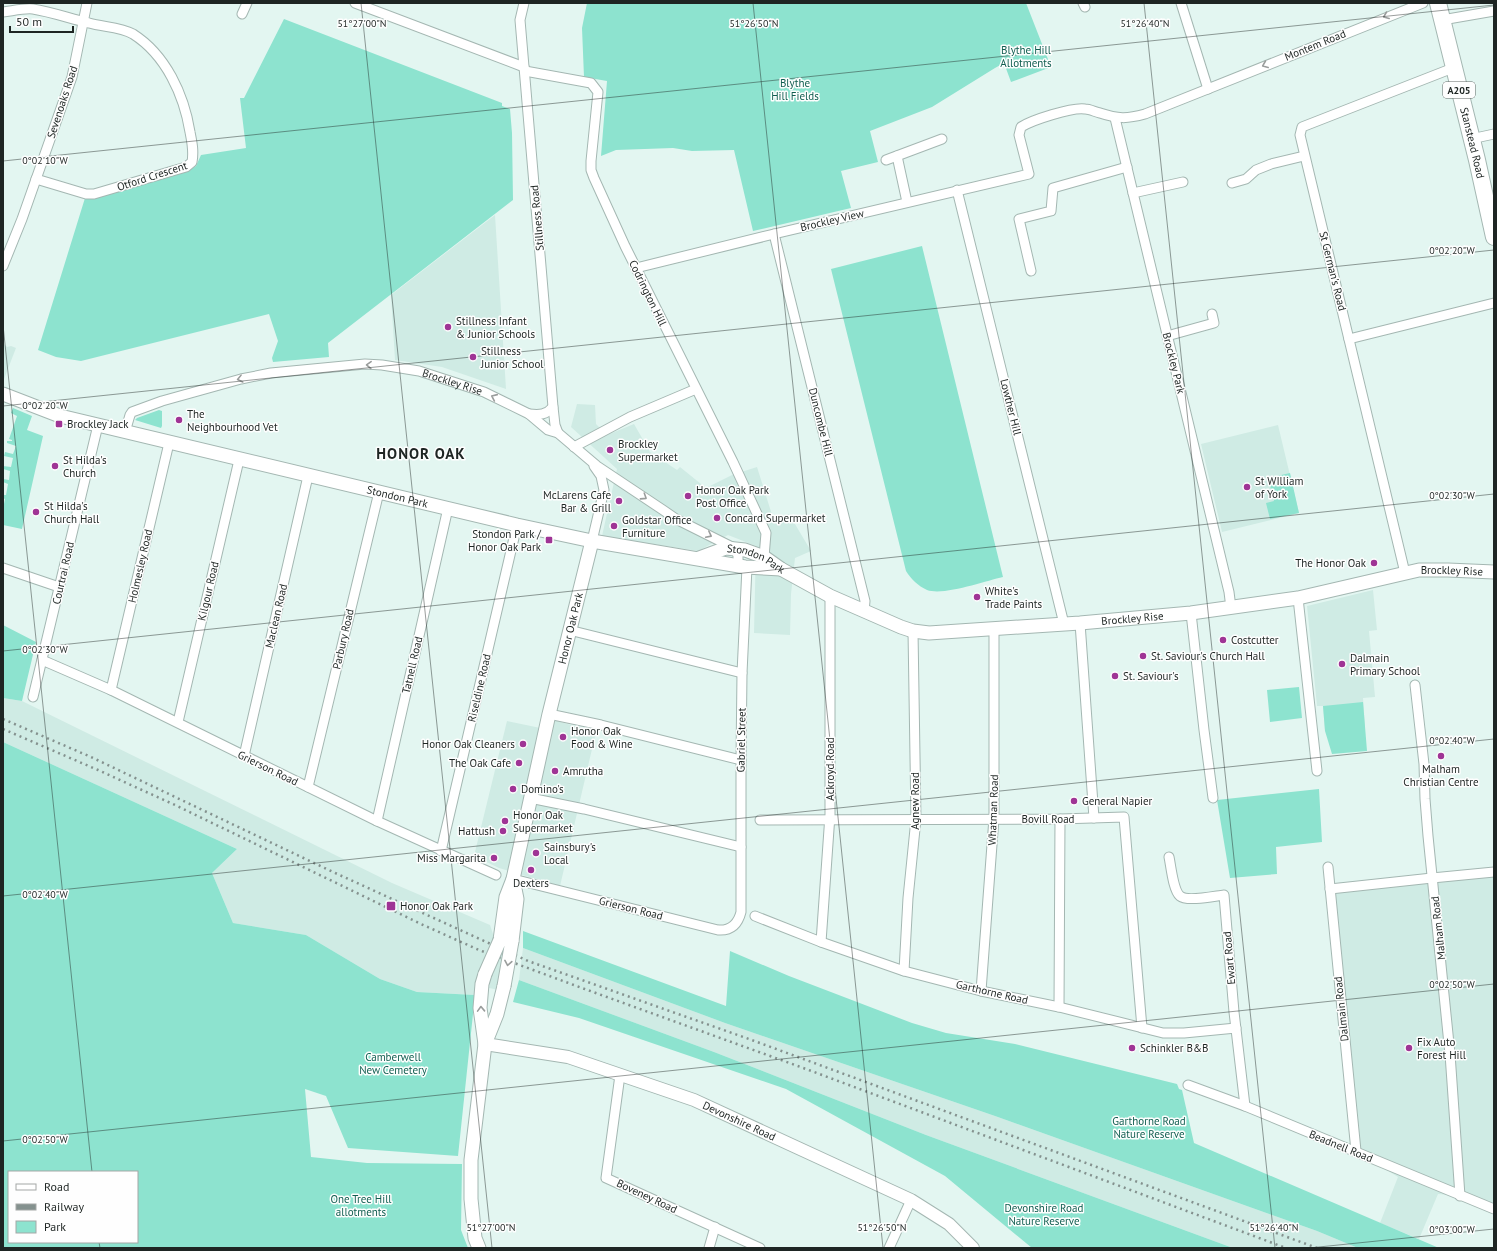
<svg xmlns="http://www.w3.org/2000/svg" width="1497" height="1251" viewBox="0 0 1497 1251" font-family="'PT Sans',sans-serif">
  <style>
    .built { fill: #cfebe4 }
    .green { fill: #8de3cf; fill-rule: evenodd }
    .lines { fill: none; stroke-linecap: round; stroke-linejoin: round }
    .minor-casing { stroke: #a4b7b2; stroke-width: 11 }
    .tertiary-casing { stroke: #a4b7b2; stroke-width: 14 }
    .secondary-casing { stroke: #a4b7b2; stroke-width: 15 }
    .trunk-casing { stroke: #a4b7b2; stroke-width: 18 }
    .minor { stroke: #fff; stroke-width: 9 }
    .tertiary { stroke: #fff; stroke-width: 12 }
    .secondary { stroke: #fff; stroke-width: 13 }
    .trunk { stroke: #fff; stroke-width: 16 }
    .rail { stroke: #84918e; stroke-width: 2.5; stroke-dasharray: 2 4; stroke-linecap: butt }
    .secondary-bridge-casing { stroke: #a4b7b2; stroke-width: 15; stroke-linecap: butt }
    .secondary-bridge { stroke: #fff; stroke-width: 13 }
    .oneway { stroke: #9a9d9c }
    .ticks { fill: none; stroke: #1e2523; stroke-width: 1; stroke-opacity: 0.45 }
    .poi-dot { fill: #9f3495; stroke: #fefefe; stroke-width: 1.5 }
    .labels { text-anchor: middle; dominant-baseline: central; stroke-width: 3; stroke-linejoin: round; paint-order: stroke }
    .shield { fill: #fefefe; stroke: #616665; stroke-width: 1 }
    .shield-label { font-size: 10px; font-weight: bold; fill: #1e2523 }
    .street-label { font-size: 11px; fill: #1e2523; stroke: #fefefe }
    .park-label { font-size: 11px; fill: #105e50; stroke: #fefefe }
    .poi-label { font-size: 11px; fill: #1e2523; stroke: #fefefe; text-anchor: start }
    .district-label { font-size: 15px; font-weight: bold; letter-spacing: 1px; fill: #1e2523; stroke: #fefefe }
    .ticks-label { font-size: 10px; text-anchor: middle; fill: #1e2523; stroke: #fefefe; stroke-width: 3; stroke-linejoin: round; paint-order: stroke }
  </style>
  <rect width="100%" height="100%" fill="#e3f6f1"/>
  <path class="built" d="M 495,215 L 506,389 L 442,367 L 395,360 L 391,295 Z
    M 3,343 L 7,347 L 11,346 L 16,348 L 4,379 L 3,378 Z
    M 577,404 L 595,405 L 596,424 L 607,435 L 634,424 L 650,452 L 677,470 L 680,467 L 706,488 L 732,475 L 757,467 L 773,518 L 789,514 L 811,551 L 795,558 L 791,594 L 790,635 L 754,633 L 756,546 L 728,535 L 698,551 L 602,536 L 617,469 L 571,427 Z
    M 1278,425 L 1299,513 L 1222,532 L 1201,444 Z
    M 1373,590 L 1377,630 L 1369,631 L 1375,697 L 1363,698 L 1365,727 L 1325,731 L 1323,706 L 1317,706 L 1307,606 Z
    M 3,698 L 22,701 L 392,883 L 490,925 L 495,940 L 475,995 L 417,992 L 380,979 L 306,935 L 233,923 L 212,873 L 237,849 L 3,742 Z
    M 553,720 L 596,732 L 560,886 L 499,868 L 474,856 L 507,721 L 550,730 Z
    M 1494,874 L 1494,1209 L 1460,1196 L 1438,1194 L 1419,1239 L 1380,1223 L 1398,1177 L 1356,1151 L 1330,889 Z
    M 505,941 L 499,990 L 489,988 L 493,966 Z
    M 523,948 L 725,1023 L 995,1116 L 1317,1231 L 1358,1248 L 1233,1248 L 926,1135 L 714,1052 L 519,980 Z"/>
  <path class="green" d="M 587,3 L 1026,3 L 1051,67 L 1011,82 L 1004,63 L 995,68 L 932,107 L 870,131 L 878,162 L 841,171 L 851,208 L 753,231 L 734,150 L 692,151 L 673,148 L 616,150 L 601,156 L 607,81 L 584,77 L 582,28 Z
    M 284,19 L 502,103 L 502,106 L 510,109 L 512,133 L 513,200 L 328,343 L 329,357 L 273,362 L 272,358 L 278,341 L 269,314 L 81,361 L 56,357 L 38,350 L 85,198 L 96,198 L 188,171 L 196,166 L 201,155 L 246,148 L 240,98 L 244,98 Z
    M 922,246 L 1003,577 C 985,581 944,596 927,590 C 918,586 911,579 906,571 L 831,269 Z
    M 13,408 L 32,416 L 27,430 L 43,436 L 22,529 L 3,525 L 3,509 L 5,499 L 3,498 L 3,495 L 6,495 L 8,484 L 3,482 L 3,479 L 9,480 L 10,471 L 3,469 L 3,466 L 11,467 L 13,458 L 4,456 L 5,452 L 13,454 L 16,446 L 7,443 L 7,441 L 12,441 L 12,440 L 9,439 L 17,416 L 11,413 Z
    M 159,410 L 162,411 L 162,426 L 161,428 L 135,420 L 137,418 Z
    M 1290,473 L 1299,513 L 1270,519 L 1266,503 L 1274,501 L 1268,478 Z
    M 3,625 L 36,642 L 22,701 L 3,698 Z
    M 1299,687 L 1302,718 L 1270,722 L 1267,690 Z
    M 1363,702 L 1367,751 L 1332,754 L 1325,731 L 1323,706 Z
    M 3,742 L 237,849 L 212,873 L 233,923 L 306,935 L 380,979 L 417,992 L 475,995 L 458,1156 L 348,1148 L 326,1096 L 305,1089 L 311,1157 L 367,1163 L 462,1164 L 461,1230 L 468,1248 L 3,1248 ZM 9,1172 L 137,1172 L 137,1242 L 9,1242 Z
    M 1319,789 L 1322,842 L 1276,847 L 1277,874 L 1230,878 L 1217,800 Z
    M 523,931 L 726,1006 L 730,951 L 789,976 L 912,1023 L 946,1033 L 1015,1044 L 1177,1084 L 1179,1089 L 1182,1090 L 1194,1143 L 1439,1248 L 1358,1248 L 1317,1231 L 995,1116 L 725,1023 L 523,948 Z
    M 519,980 L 714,1052 L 926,1135 L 1233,1248 L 1032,1248 L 945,1176 L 786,1089 L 579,1018 L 513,1002 Z"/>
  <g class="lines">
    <defs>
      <g id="minor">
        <path d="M 355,3 L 524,67"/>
        <path d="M 524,3 L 520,20 L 553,407 L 555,425 L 558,433"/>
        <path d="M 1083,3 L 1085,7"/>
        <path d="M 1181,3 L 1208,89"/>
        <path d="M 3,12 C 12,11 24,8 33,9 C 52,12 71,19 89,23 C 103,27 121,27 133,34 C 166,55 184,95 190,132 C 192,142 194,151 192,162 L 186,167 L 94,194 L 86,194 L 36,179"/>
        <path d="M 242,14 L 247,3"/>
        <path d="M 1442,20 L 1494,11"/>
        <path d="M 525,71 L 591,83 L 598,92 L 591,161 L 591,170 L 594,178 L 625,246 L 733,462 L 766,533 L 764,557"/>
        <path d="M 1115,118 L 1229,592 L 1231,608"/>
        <path d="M 1471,139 L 1494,134"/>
        <path d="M 897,156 L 907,202"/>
        <path d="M 886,160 L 942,139"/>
        <path d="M 1232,183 L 1246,179 L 1256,170 L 1271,164 L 1304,156"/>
        <path d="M 957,190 L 1064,624"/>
        <path d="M 1133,193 L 1183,182"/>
        <path d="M 774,234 L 865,601 L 864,611"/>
        <path d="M 3,266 L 22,219 L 72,77 L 87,3"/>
        <path d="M 636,268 L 774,234 L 1029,174 L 1019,135 L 1021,127 C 1032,120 1072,107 1085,109 C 1090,109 1095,112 1100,113 C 1118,119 1127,119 1145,114 L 1423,3"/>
        <path d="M 1031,271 L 1019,219 L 1051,211 L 1053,188 L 1127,167"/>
        <path d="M 1167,336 L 1214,323 L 1212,314"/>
        <path d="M 1349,339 L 1494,303"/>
        <path d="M 529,414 C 540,415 546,415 553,407"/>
        <path id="s1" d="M 125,432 L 130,415 L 132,412 L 162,401 L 241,379 L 271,373 L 365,364 L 382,365 L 419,371 L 484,392 L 529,414 L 548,430 L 558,433 L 597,466 L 663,510 L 676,519 L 734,548 L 738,555 L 738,561 L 734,565"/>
        <path d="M 574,447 L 630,417 L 696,389"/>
        <path d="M 592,541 L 604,490 L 601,476 L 594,466"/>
        <path d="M 3,568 L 59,587"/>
        <path d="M 1405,573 L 1300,135 L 1302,127 L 1453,68"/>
        <path d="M 1298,598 L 1317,771"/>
        <path d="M 1191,613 L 1204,730 L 1213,798"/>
        <path d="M 1080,623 L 1094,818"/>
        <path d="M 569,630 L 742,673"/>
        <path d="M 42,660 L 111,690 L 377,821 L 496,875"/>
        <path d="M 1415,685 L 1424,764 L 1425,799 L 1428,836 L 1450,1054 L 1460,1196"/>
        <path d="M 111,690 L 169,443"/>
        <path d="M 33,697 L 98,425"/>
        <path d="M 549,714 L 601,725 L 741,760"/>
        <path d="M 178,722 L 239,460"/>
        <path d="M 244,756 L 308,476"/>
        <path d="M 308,787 L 379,492"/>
        <path d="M 530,798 L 584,809 L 741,847"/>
        <path d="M 760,820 L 1060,819 L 1124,817 L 1142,1028"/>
        <path d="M 377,821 L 448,508"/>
        <path d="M 441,851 L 517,525"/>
        <path d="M 1169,857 C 1171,866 1173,890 1180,896 C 1187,902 1215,896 1224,895 L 1234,1012 L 1245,1106"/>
        <path d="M 1328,867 L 1356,1151"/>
        <path d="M 513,879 L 718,930 C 731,931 738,924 741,912 L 741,760 L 742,673 L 747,567"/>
        <path d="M 1330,889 L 1432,878 L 1494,872"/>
        <path d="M 755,916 L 821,942 L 904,971 L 981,991 L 1059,1007 L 1163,1033 L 1184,1033 L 1236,1028"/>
        <path d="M 821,942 L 830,815 L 830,596"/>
        <path d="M 904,971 L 908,898 L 916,819 L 913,631"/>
        <path d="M 981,991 L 994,818 L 994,629"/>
        <path d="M 1059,1007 L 1060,819"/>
        <path d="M 620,1075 L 606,1178 L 760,1248"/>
        <path d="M 1188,1085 L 1245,1106 L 1494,1209"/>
        <path d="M 709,1248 L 715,1227"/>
        <path d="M 889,1248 L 911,1200"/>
      </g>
      <g id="tertiary">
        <path id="s2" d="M 485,1044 L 568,1057 L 694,1100 L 911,1200 L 949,1224 L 973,1248"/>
      </g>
      <g id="secondary">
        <path id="s3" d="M 3,394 L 60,416 L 517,525 L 592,541 L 745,567 L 781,569"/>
        <path id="s4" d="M 699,558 L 726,548 L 745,550 L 764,557 L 781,569 L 830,596 L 901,627 L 913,631 L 929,633 L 1080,623 L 1191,613 L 1298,598 L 1419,570 L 1448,570 L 1494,572"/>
        <path id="s5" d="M 500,940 L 506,897 L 513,879 L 549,714 L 592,541"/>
        <path d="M 512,941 L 517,899 L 513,879"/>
        <path d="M 485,1044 L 497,1014 L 504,986"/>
        <path d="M 479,1248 L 475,1238 L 471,1199 L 471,1160 L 485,1044 L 480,1008 L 482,984 L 485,974"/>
      </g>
      <g id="trunk">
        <path id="s6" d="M 1438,3 L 1477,160 L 1494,237"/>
      </g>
    </defs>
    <use href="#minor" class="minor-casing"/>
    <use href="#tertiary" class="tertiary-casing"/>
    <use href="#secondary" class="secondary-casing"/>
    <use href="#trunk" class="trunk-casing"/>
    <use href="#minor" class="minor"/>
    <use href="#tertiary" class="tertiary"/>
    <use href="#secondary" class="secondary"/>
    <use href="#trunk" class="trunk"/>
    <path class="rail" d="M 3,719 L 91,757 L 333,872 L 528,961 L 749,1039 L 1317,1248
      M 3,729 L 98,770 L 175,805 L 421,924 L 479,950 L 582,988 L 806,1069 L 1286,1248"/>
    <defs>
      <path id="secondary-bridge" d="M 485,974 L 500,940
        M 504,986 L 512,941"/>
    </defs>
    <use href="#secondary-bridge" class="secondary-bridge-casing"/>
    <use href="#secondary-bridge" class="secondary-bridge"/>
  </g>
  <defs><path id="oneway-chevron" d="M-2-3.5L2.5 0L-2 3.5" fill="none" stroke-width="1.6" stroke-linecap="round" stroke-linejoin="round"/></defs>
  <g class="oneway">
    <use href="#oneway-chevron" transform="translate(1386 16) rotate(158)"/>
    <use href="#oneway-chevron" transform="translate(1265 65) rotate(157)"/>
    <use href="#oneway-chevron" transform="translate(369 365) rotate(-178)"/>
    <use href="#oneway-chevron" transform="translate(240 379) rotate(166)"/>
    <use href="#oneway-chevron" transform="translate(494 397) rotate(-156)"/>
    <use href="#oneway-chevron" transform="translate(644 497) rotate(33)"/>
    <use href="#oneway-chevron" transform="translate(709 535) rotate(27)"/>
    <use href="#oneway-chevron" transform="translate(508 963) rotate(100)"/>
    <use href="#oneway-chevron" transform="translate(481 1009) rotate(-92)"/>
  </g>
  <path class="ticks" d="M 361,3 L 492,1248M 753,3 L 883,1248M 1144,3 L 1275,1248M 3,161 L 1494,5M 3,325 L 92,1172M 3,406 L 1494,250M 3,651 L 1494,494M 3,896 L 1494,739M 3,1141 L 1494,984M 99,1242 L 100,1248M 1309,1248 L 1494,1229"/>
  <g class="poi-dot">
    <circle cx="448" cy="327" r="4"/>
    <circle cx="473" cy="357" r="4"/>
    <circle cx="179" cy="420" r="4"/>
    <rect x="55" y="420" width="8" height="8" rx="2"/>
    <circle cx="610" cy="450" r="4"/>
    <circle cx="55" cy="466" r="4"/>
    <circle cx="1247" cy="487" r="4"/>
    <circle cx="688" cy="496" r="4"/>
    <circle cx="619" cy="501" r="4"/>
    <circle cx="36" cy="512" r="4"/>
    <circle cx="717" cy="518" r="4"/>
    <circle cx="614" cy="526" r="4"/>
    <rect x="545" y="536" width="8" height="8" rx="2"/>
    <circle cx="1374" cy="563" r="4"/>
    <circle cx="977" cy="597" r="4"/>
    <circle cx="1223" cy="640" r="4"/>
    <circle cx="1143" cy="656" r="4"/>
    <circle cx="1342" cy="664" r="4"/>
    <circle cx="1115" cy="676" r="4"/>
    <circle cx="563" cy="737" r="4"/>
    <circle cx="523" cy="744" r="4"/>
    <circle cx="1441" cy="756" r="4"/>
    <circle cx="519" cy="763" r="4"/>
    <circle cx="555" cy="771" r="4"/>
    <circle cx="513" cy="789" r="4"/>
    <circle cx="1074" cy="801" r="4"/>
    <circle cx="505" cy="821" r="4"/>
    <circle cx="503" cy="831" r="4"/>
    <circle cx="536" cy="853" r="4"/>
    <circle cx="494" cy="858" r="4"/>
    <circle cx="531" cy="870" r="4"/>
    <rect x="386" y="901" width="10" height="10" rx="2"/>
    <circle cx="1132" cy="1048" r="4"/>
    <circle cx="1409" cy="1048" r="4"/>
  </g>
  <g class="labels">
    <rect class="shield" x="1443" y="82" width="32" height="16" rx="3"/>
    <g class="shield-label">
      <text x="1459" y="90">A205</text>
    </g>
    <g class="street-label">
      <text transform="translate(1315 45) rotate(-22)">Montem Road</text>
      <text transform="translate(62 102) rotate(-72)">Sevenoaks Road</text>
      <text stroke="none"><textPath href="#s6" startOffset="144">Stanstead Road</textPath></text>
      <text transform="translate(152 176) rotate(-18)">Otford Crescent</text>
      <text transform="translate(537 218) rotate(-95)">Stillness Road</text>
      <text transform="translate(832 220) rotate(-13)">Brockley View</text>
      <text transform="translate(1333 271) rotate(76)">St German's Road</text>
      <text transform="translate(648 293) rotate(64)">Codrington Hill</text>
      <text transform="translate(1174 363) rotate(76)">Brockley Park</text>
      <text stroke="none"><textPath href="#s1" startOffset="350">Brockley Rise</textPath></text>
      <text transform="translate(1011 407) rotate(76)">Lowther Hill</text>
      <text transform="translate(821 422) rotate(76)">Duncombe Hill</text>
      <text stroke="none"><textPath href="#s3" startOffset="408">Stondon Park</textPath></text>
      <text stroke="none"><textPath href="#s4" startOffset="61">Stondon Park</textPath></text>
      <text transform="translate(140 566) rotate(-77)">Holmesley Road</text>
      <text stroke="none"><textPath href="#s4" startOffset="779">Brockley Rise</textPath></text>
      <text transform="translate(63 573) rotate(-77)">Courtrai Road</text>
      <text transform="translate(208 591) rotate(-77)">Kilgour Road</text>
      <text transform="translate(276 616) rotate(-77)">Maclean Road</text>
      <text stroke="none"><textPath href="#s4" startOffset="455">Brockley Rise</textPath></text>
      <text stroke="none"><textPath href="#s5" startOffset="320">Honor Oak Park</textPath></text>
      <text transform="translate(343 639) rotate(-77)">Parbury Road</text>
      <text transform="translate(412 665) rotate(-77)">Tatnell Road</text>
      <text transform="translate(479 688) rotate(-77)">Riseldine Road</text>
      <text transform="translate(741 740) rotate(-89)">Gabriel Street</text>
      <text transform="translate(268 768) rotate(26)">Grierson Road</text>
      <text transform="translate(830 769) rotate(-90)">Ackroyd Road</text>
      <text transform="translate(915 801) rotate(-90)">Agnew Road</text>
      <text transform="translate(993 810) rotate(-88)">Whatman Road</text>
      <text x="1048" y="819">Bovill Road</text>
      <text transform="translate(631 908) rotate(14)">Grierson Road</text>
      <text transform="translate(1438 928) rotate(-96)">Malham Road</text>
      <text transform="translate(1229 958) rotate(-95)">Ewart Road</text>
      <text transform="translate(992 992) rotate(13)">Garthorne Road</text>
      <text transform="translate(1341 1009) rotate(-96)">Dalmain Road</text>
      <text stroke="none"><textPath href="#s2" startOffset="267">Devonshire Road</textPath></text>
      <text transform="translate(1341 1146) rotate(22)">Beadnell Road</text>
      <text transform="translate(647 1196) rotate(25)">Boveney Road</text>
    </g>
    <g class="park-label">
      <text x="1026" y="50">Blythe Hill<tspan x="1026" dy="13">Allotments</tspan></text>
      <text x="795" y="83">Blythe<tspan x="795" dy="13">Hill Fields</tspan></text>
      <text x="393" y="1057">Camberwell<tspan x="393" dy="13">New Cemetery</tspan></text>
      <text x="1149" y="1121">Garthorne Road<tspan x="1149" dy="13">Nature Reserve</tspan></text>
      <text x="361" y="1199">One Tree Hill<tspan x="361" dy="13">allotments</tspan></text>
      <text x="1044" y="1208">Devonshire Road<tspan x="1044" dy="13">Nature Reserve</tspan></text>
    </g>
    <g class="poi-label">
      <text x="456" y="321">Stillness Infant<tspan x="456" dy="13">&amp; Junior Schools</tspan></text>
      <text x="481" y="351">Stillness<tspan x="481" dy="13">Junior School</tspan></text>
      <text x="187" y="414">The<tspan x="187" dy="13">Neighbourhood Vet</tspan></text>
      <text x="67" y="424">Brockley Jack</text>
      <text x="618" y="444">Brockley<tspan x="618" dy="13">Supermarket</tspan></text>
      <text x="63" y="460">St Hilda's<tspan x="63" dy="13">Church</tspan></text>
      <text x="1255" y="481">St WIlliam<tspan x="1255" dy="13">of York</tspan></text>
      <text x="696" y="490">Honor Oak Park<tspan x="696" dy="13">Post Office</tspan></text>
      <text x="611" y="495" text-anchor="end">McLarens Cafe<tspan x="611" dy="13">Bar &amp; Grill</tspan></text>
      <text x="44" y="506">St Hilda's<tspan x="44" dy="13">Church Hall</tspan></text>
      <text x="725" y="518">Concard Supermarket</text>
      <text x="622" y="520">Goldstar Office<tspan x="622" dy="13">Furniture</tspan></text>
      <text x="541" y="534" text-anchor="end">Stondon Park /<tspan x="541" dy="13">Honor Oak Park</tspan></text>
      <text x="1366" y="563" text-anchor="end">The Honor Oak</text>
      <text x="985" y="591">White's<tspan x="985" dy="13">Trade Paints</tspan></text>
      <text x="1231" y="640">Costcutter</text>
      <text x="1151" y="656">St. Saviour's Church Hall</text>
      <text x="1350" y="658">Dalmain<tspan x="1350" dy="13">Primary School</tspan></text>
      <text x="1123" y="676">St. Saviour's</text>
      <text x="571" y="731">Honor Oak<tspan x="571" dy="13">Food &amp; Wine</tspan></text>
      <text x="515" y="744" text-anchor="end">Honor Oak Cleaners</text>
      <text x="511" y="763" text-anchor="end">The Oak Cafe</text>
      <text x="1441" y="769" text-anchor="middle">Malham<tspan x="1441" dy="13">Christian Centre</tspan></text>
      <text x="563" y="771">Amrutha</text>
      <text x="521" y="789">Domino's</text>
      <text x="1082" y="801">General Napier</text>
      <text x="513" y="815">Honor Oak<tspan x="513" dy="13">Supermarket</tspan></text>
      <text x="495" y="831" text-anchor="end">Hattush</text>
      <text x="544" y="847">Sainsbury's<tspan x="544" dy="13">Local</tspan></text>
      <text x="486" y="858" text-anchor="end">Miss Margarita</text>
      <text x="531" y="883" text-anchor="middle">Dexters</text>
      <text x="400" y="906">Honor Oak Park</text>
      <text x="1417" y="1042">Fix Auto<tspan x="1417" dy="13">Forest Hill</tspan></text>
      <text x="1140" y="1048">Schinkler B&amp;B</text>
    </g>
    <g class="district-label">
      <text x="421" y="453">HONOR OAK</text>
    </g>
  </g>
  <g class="ticks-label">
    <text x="362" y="27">51°27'00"N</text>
    <text x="754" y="27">51°26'50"N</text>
    <text x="1145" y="27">51°26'40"N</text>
    <text x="45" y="164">0°02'10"W</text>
    <text x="1452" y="254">0°02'20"W</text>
    <text x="45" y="409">0°02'20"W</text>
    <text x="1452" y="499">0°02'30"W</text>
    <text x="45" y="653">0°02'30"W</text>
    <text x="1452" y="744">0°02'40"W</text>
    <text x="45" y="898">0°02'40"W</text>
    <text x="1452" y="988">0°02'50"W</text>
    <text x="45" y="1143">0°02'50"W</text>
    <text x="491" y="1231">51°27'00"N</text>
    <text x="882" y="1231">51°26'50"N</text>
    <text x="1274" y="1231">51°26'40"N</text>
    <text x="1452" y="1233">0°03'00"W</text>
  </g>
  <rect width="1497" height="1251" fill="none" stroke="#1e2523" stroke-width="8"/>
  <rect x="8" y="1171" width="130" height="72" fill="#fefefe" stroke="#a4a7a6"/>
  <rect x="16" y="1184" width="20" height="6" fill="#ffffff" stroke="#a4a7a6"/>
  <text x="44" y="1191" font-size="12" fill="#1e2523">Road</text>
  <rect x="16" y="1204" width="20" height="6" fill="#84918e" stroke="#a4a7a6"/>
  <text x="44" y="1211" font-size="12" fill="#1e2523">Railway</text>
  <rect x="16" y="1221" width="20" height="12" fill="#8de3cf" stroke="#a4a7a6"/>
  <text x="44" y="1231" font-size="12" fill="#1e2523">Park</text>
  <path d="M10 26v6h63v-6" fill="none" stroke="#1e2523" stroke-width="2"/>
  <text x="16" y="26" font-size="12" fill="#1e2523" stroke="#fefefe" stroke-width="3" paint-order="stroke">50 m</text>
</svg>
